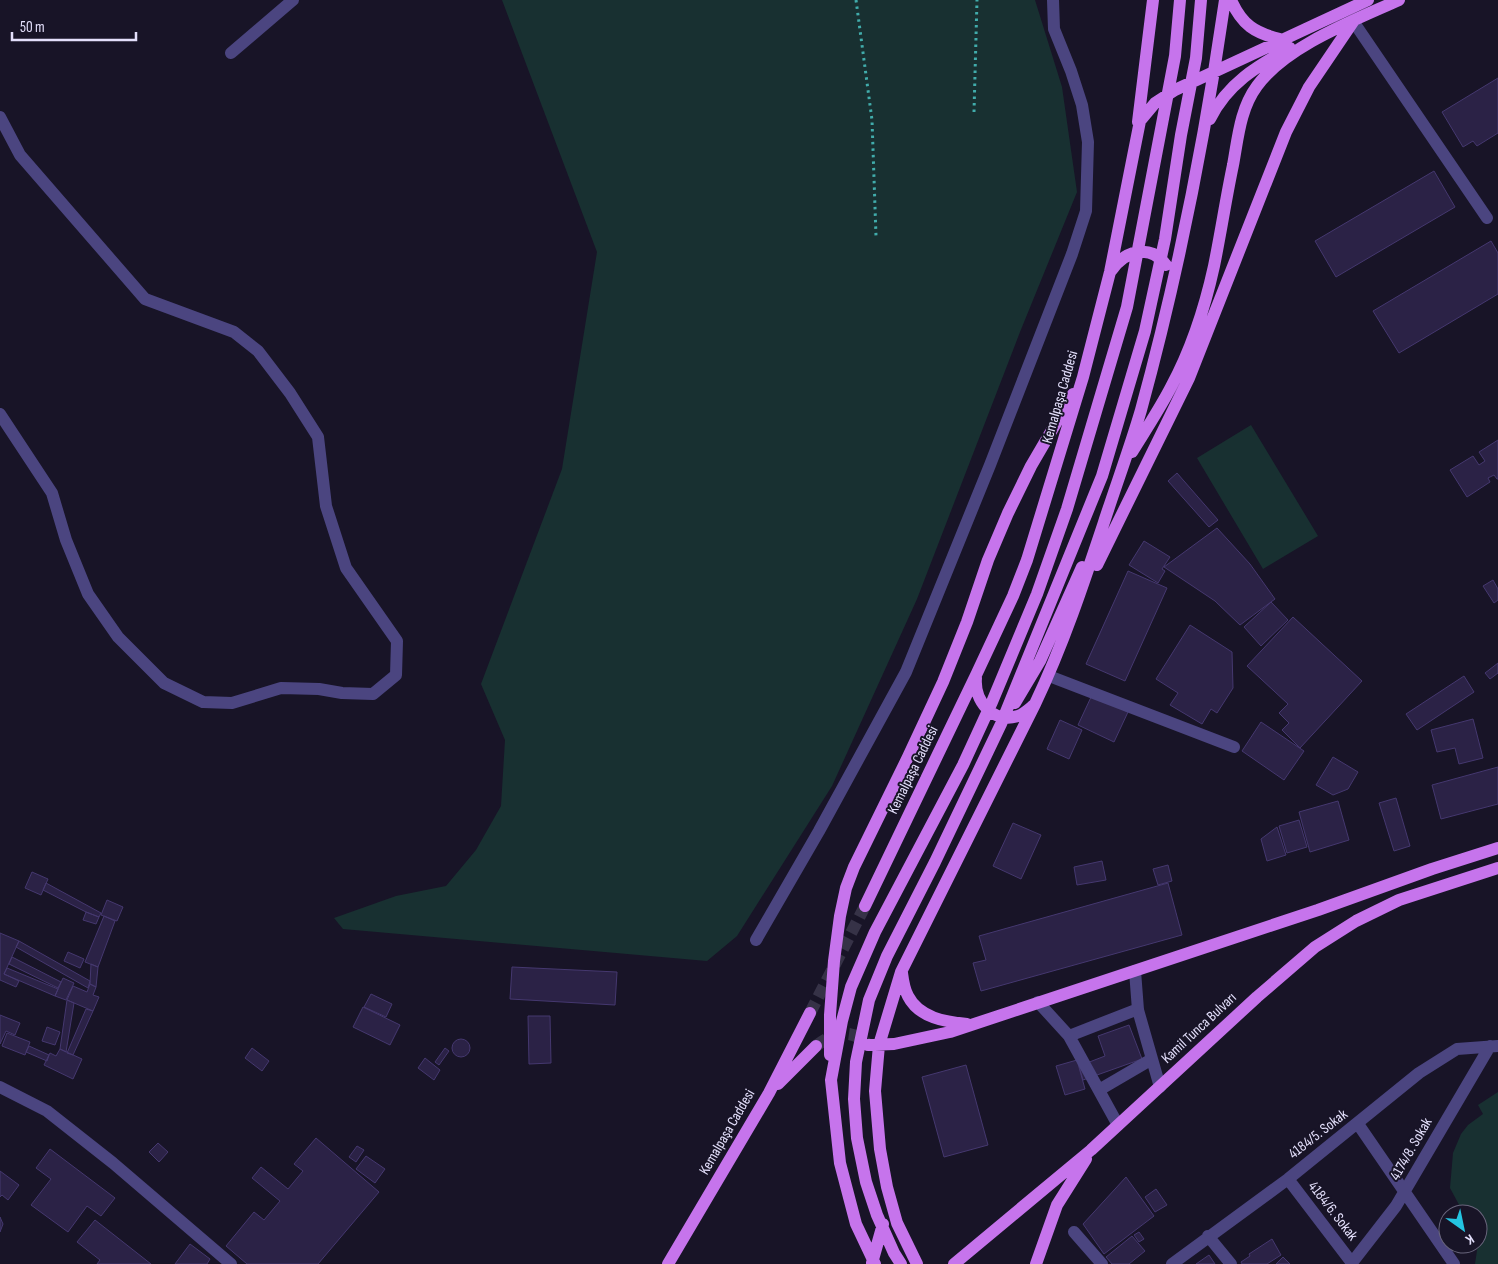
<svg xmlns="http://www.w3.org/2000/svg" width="1498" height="1264" viewBox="0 0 1498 1264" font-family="'Sofia Sans Condensed',sans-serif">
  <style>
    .green { fill: #183031 }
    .building { fill: #2b2246; stroke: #45386f }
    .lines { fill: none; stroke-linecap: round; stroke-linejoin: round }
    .major-tunnel { stroke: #363247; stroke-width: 12; stroke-dasharray: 12 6; stroke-linecap: butt }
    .path { stroke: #41acab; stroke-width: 3; stroke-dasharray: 2.5 4; stroke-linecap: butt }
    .minor { stroke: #4b4580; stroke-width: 12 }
    .major { stroke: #c674ec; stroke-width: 12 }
    .labels { text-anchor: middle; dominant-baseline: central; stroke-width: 4; stroke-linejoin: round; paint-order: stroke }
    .street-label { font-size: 15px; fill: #e3dffb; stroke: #181427 }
  </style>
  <rect width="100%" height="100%" fill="#181427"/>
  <path class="green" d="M 502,0 L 1035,0 L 1062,87 L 1077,192 L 1020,332 L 917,599 L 832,786 L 737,936 L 707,961 L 343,929 L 334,918 L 396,896 L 446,886 L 476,850 L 501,806 L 505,740 L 481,684 L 562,469 L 597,252 Z
    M 1251,425 L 1318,536 L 1263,569 L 1197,458 Z
    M 1498,1092 L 1498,1264 L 1475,1264 L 1478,1244 L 1478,1214 L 1464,1214 L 1450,1188 L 1453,1153 L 1461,1134 L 1468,1125 L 1483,1114 L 1478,1105 Z"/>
  <path class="building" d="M 1498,78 L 1498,133 L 1477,146 L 1473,141 L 1463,147 L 1442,112 Z
    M 1434,171 L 1455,207 L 1336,277 L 1315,241 Z
    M 1491,241 L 1498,253 L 1498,294 L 1399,353 L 1373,311 Z
    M 1498,440 L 1498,479 L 1497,479 L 1494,475 L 1488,478 L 1490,482 L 1467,497 L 1450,470 L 1473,456 L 1479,465 L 1485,461 L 1479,452 Z
    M 1177,473 L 1218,520 L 1209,527 L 1168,481 Z
    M 1217,528 L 1250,564 L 1275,599 L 1240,625 L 1215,601 L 1164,567 Z
    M 1144,541 L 1170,557 L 1162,569 L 1165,571 L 1158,583 L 1129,565 Z
    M 1128,571 L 1167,588 L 1125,681 L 1086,664 Z
    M 1493,580 L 1498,589 L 1498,600 L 1494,603 L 1483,586 Z
    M 1271,602 L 1288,620 L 1261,646 L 1244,627 Z
    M 1293,617 L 1362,681 L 1300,748 L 1282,730 L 1289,723 L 1279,713 L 1288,704 L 1247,666 Z
    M 1190,625 L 1232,652 L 1233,688 L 1217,713 L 1211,709 L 1202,724 L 1170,705 L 1178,693 L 1156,679 Z
    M 1498,663 L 1498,673 L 1490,679 L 1485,673 Z
    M 1464,676 L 1474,692 L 1417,730 L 1406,714 Z
    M 1092,695 L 1128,712 L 1114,742 L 1078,725 Z
    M 1473,719 L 1483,758 L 1459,764 L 1455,748 L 1437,752 L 1431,730 Z
    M 1060,720 L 1082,730 L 1069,759 L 1047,749 Z
    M 1261,722 L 1304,751 L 1284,780 L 1242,751 Z
    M 1333,757 L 1358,772 L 1348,789 L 1333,795 L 1316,785 Z
    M 1498,767 L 1498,804 L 1441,819 L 1432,785 Z
    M 1396,798 L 1410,846 L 1394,851 L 1379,803 Z
    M 1338,801 L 1349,840 L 1310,852 L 1299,812 Z
    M 1299,820 L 1307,847 L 1287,853 L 1279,826 Z
    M 1013,823 L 1041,835 L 1021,879 L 993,866 Z
    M 1277,827 L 1286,855 L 1267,861 L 1261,839 Z
    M 1102,861 L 1106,880 L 1077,885 L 1074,867 Z
    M 1168,865 L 1172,881 L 1158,885 L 1153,869 Z
    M 32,872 L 48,879 L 41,895 L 25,888 Z
    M 46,883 L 101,913 L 99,917 L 86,912 L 43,890 Z
    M 1168,883 L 1182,935 L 981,991 L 973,963 L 986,960 L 979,936 Z
    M 107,900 L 123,907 L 117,921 L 101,915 Z
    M 86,912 L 99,917 L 96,924 L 83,920 Z
    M 104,916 L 115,921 L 98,967 L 85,962 Z
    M 0,933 L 19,941 L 4,974 L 19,981 L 16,987 L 0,980 Z
    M 19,941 L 90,981 L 88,988 L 16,947 Z
    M 68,952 L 84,959 L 80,968 L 64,961 Z
    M 12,957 L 61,982 L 58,988 L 9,964 Z
    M 91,964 L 98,967 L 96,987 L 90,984 Z
    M 512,967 L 617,972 L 615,1005 L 510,999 Z
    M 7,968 L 58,989 L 55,996 L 4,974 Z
    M 63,978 L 74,983 L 66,1000 L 55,996 Z
    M 90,984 L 96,987 L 93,995 L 99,997 L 93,1011 L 67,1000 L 73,986 L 87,992 Z
    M 371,994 L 392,1004 L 386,1017 L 364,1007 Z
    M 67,1000 L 74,1003 L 66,1052 L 60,1049 Z
    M 363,1007 L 400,1025 L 390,1045 L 353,1027 Z
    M 86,1009 L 93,1011 L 73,1055 L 67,1053 Z
    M 0,1015 L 20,1023 L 15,1035 L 6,1031 L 0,1044 Z
    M 528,1016 L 550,1016 L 551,1063 L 529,1064 Z
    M 1129,1025 L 1142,1059 L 1083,1080 L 1079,1066 L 1105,1056 L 1098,1036 Z
    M 47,1027 L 60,1032 L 55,1045 L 42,1041 Z
    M 7,1033 L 30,1042 L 25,1055 L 2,1046 Z
    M452 1048a9 9 0 1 1 18 0a9 9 0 1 1-18 0Z
    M 29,1046 L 49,1055 L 47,1061 L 26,1052 Z
    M 252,1048 L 269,1061 L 262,1071 L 245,1058 Z
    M 445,1048 L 449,1051 L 439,1065 L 435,1062 Z
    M 60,1049 L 82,1059 L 73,1079 L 44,1065 L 50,1053 L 56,1056 Z
    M 425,1058 L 440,1070 L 434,1080 L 418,1068 Z
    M 1077,1060 L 1085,1089 L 1065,1095 L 1056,1066 Z
    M 966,1065 L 988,1145 L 944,1157 L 922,1077 Z
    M 316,1138 L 379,1192 L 318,1264 L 247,1264 L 226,1246 L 254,1212 L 264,1220 L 280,1201 L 252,1178 L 261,1167 L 288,1189 L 303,1171 L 294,1164 Z
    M 158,1143 L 168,1152 L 159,1162 L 149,1152 Z
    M 357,1146 L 364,1150 L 356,1162 L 349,1157 Z
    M 50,1149 L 115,1198 L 101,1216 L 87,1206 L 68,1232 L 31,1205 L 51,1179 L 36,1168 Z
    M 366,1156 L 385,1169 L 375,1183 L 356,1169 Z
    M 0,1171 L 19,1185 L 8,1200 L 2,1195 L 0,1197 Z
    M 1126,1177 L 1154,1216 L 1104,1254 L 1083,1224 Z
    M 1156,1189 L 1167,1205 L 1155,1212 L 1145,1197 Z
    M 0,1217 L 3,1224 L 0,1232 Z
    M 95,1220 L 151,1264 L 97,1264 L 100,1260 L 77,1242 Z
    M 1139,1232 L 1144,1239 L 1139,1242 L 1134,1235 Z
    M 1132,1236 L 1145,1251 L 1129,1264 L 1112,1264 L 1106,1257 Z
    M 1272,1239 L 1281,1255 L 1267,1264 L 1242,1264 L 1241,1262 L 1250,1256 L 1249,1254 Z
    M 190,1244 L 210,1259 L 207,1264 L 175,1264 Z
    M 1209,1255 L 1215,1264 L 1196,1264 Z
    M 1283,1257 L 1290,1264 L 1276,1264 Z"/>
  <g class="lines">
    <path class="major-tunnel" d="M 810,1013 L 865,906
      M 816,1046 C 832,1033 852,1027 868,1045"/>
    <path class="path" d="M 856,0 L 872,120 L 876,236
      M 974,112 L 977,0"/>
    <path class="minor" d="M 1353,21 L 1487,218
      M 231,53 L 293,0
      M 0,117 L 20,155 L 145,299 L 234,332 L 258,351 L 290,393 L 318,437 L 326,506 L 346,568 L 397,641 L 396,675 L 373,694 L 342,693 L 319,689 L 281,688 L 232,703 L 203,702 L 164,683 L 118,637 L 88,594 L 66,540 L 52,493 L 0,414
      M 1049,676 L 1234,747
      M 756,940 L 819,831 L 906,672 L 990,465 L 1072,254 L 1086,211 L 1088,142 L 1082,105 L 1071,71 L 1054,29 L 1053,0
      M 1135,971 L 1138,1010 L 1160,1087
      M 1038,1002 L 1069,1036 L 1118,1125
      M 1069,1036 L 1138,1009
      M 0,1087 L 47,1111 L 113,1163 L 231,1264
      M 1099,1090 L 1152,1059
      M 1358,1124 L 1454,1264
      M 1288,1179 L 1352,1263
      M 1074,1232 L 1102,1264
      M 1208,1236 L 1231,1264
      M 1172,1264 L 1288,1179 L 1419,1073 L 1457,1049 L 1498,1046
      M 1351,1264 L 1396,1206 L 1490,1046"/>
    <path class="major" d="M 1231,0 C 1242,25 1255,33 1280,39
      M 1210,119 C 1227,84 1257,66 1290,48
      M 1138,122 L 1153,0
      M 1111,271 C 1124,251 1150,243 1166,265
      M 1132,452 C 1145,431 1159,410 1171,387 C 1191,350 1205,307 1214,266 C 1221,232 1226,198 1233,165 C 1238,138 1240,109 1257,86 C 1286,46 1355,20 1399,0
      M 1097,565 L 1189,378 L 1286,132 L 1309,87 L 1353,22
      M 976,678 C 974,701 993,724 1018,716 C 1024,714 1029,709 1034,705
      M 1015,703 L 1040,661 L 1082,567
      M 865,906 L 977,673 L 1013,596 L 1027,560 L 1083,377 L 1110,272 L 1140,121 L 1155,103 L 1175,90 L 1368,0
      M 902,973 C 903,981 904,989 908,996 C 919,1018 946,1022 967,1024
      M 868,1045 L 894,1044 L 950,1032 L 1318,910 L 1432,869 L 1498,848
      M 830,1055 L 830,1015 L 834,961 L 840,916 L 846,888 L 854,867 L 908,757 L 943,682 L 967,622 L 988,560 L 1008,513 L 1031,466 L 1073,394
      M 778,1084 L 816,1046
      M 872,1263 L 883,1224
      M 668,1264 L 769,1093 L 810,1013
      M 875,1264 L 856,1224 L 840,1163 L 831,1080 L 842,1021 L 851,987 L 875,932 L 963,765 L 992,702 L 1037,594 L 1067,509 L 1127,307 L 1175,56 L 1180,0
      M 901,1264 L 894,1253 L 877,1215 L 866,1182 L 857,1138 L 854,1099 L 856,1062 L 869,1000 L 887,956 L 935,862 L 1001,724 L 1102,476 L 1145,331 L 1165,239 L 1181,135 L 1196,58 L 1201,0
      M 917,1264 L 897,1223 L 887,1187 L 880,1149 L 875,1091 L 879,1045 L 901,972 L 1035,704 C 1065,641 1086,576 1108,510 C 1119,477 1131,444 1141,410 C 1178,275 1205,138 1225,0
      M 954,1264 L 1091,1150 L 1257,997 L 1315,947 L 1356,921 L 1399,900 L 1498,868
      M 1036,1264 L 1057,1205 L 1086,1159"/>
  </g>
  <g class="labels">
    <g class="street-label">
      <text transform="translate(1060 397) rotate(-74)">Kemalpaşa Caddesi</text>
      <text transform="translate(913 770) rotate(-64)">Kemalpaşa Caddesi</text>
      <text transform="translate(1199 1028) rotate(-43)">Kamil Tunca Bulvarı</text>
      <text transform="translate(727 1132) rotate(-60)">Kemalpaşa Caddesi</text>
      <text transform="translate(1318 1134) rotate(-38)">4184/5. Sokak</text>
      <text transform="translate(1411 1149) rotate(-60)">4174/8. Sokak</text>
      <text transform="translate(1333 1211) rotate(52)">4184/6. Sokak</text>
    </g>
  </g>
  <g transform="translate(1463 1229) rotate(147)"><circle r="24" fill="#181427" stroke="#69657c"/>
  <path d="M0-4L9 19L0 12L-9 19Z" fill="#24c4e1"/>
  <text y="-8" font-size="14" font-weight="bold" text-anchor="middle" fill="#e3dffb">K</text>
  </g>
  <path d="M12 32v8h124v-8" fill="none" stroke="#e3dffb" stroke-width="2.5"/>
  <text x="20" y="32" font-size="15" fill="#e3dffb" stroke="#181427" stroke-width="4" paint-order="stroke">50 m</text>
</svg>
